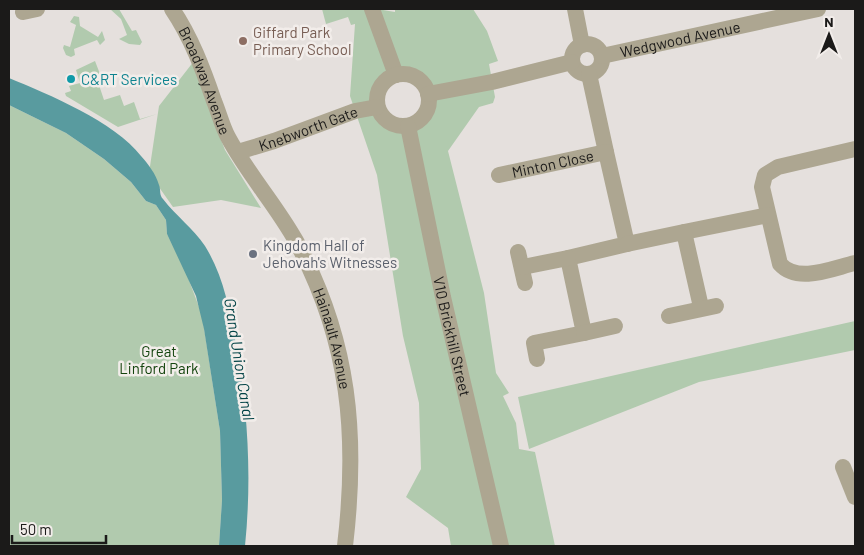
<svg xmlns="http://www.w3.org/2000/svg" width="864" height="555" viewBox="0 0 864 555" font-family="Barlow,sans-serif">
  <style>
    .green { fill: #b1caae; fill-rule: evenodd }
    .water { fill: #599b9f }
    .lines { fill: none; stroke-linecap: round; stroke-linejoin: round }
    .minor { stroke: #ada691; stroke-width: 16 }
    .education-dot { fill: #8d6e63; stroke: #f2edea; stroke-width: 2 }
    .culture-dot { fill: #0f9aa8; stroke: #f2edea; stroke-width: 2 }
    .worship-dot { fill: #6b7280; stroke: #f2edea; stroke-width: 2 }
    .labels { text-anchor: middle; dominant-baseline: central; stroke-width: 5; stroke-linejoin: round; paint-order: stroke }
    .education-label { font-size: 15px; fill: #785e54; stroke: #f2edea; text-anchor: start }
    .street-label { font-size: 15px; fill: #1b1a19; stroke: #f2edea }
    .culture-label { font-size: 15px; fill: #0d838f; stroke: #f2edea; text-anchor: start }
    .worship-label { font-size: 15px; fill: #5b616d; stroke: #f2edea; text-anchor: start }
    .park-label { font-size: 15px; fill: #14440e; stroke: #f2edea }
    .water-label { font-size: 16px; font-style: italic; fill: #024346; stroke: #f2edea }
  </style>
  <rect width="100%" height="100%" fill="#e5e0dd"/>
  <path class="green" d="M 110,9 L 119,9 L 132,31 L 136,30 L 142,42 L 140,45 L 129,44 L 119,39 L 127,35 L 121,19 Z
    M 322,9 L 377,9 L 395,12 L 395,9 L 473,9 L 487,31 L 498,61 L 489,64 L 495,97 L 493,103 L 479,107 L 448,151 L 484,293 L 496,373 L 509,393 L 503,396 L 516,423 L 519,449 L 535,452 L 555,546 L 451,546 L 448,528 L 406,497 L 421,469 L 419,403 L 403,336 L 377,175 L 350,96 L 355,24 L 351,25 L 348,17 L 326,24 ZM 403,74 C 461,82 407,158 380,113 C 368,92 385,79 403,74 Z
    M 74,16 L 79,17 L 80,26 L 98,37 L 102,31 L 105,40 L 100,45 L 97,40 L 74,49 L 75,55 L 71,57 L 66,55 L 63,48 L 64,45 L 70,47 L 76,25 L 70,22 Z
    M 95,61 L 100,74 L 98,82 L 104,100 L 120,95 L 124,106 L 134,102 L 140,119 L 157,114 L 118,127 L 66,96 L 65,93 L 71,91 L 69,86 L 80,83 L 76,70 Z
    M 194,61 L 201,87 L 225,150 L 261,208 L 221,200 L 173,207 L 149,173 L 159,106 Z
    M 9,105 L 66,133 L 104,159 L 131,182 L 146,201 L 156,205 L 166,220 L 167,234 L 184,267 L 202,315 L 220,431 L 222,500 L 219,546 L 9,546 Z
    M 855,321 L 855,350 L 699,382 L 529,449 L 518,397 Z"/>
  <path class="water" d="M 9,78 C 48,94 115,122 141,156 C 148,164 156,174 159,185 C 161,190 159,195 163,199 C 176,216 193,228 205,246 C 223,275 229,307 235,339 C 248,408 252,477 245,546 L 219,546 L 222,500 L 220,431 L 204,329 L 196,296 L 167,234 L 166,220 L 156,205 L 146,201 L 131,182 L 104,159 L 66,133 L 9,105 Z"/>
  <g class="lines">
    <g class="minor">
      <path id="s1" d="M 172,9 C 191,37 203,69 214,101 C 219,113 222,126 228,137 C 247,173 276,205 296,241 C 350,341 358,436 345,546"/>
      <path d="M 372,9 L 396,75"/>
      <path d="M 575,9 L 582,45"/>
      <path d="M 23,12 L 37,9"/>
      <circle cx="587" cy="59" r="15"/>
      <path id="s2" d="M 602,56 L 818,9"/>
      <circle cx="403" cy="100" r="26"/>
      <path d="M 589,74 L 606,152"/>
      <path d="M 428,94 L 492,82 L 572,62"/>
      <path id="s3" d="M 408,126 L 443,297 L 501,546"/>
      <path d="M 855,149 L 778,167 L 765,175 L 762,187 L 780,264 C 798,284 833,268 855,263"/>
      <path id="s4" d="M 238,152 L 274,141 L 355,111 L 377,107"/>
      <path id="s5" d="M 499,175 L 606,152 L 627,244 L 568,258 L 584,333 L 534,343 L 537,359"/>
      <path d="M 684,232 L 768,215"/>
      <path d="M 627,244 L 684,232 L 701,307"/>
      <path d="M 518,252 L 525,283"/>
      <path d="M 523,267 L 568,258"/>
      <path d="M 669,316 L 716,306"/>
      <path d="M 584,333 L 615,326"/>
      <path d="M 843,467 L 855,497"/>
    </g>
  </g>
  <circle class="education-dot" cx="243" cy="41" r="5"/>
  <circle class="culture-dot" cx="71" cy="79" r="5"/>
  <circle class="worship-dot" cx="253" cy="254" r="5"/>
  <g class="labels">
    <g class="education-label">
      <text x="253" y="32">Giffard Park<tspan x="253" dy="17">Primary School</tspan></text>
    </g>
    <g class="street-label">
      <text stroke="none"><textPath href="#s2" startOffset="80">Wedgwood Avenue</textPath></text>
      <text stroke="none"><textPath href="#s1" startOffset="79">Broadway Avenue</textPath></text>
      <text stroke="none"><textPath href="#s4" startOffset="74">Knebworth Gate</textPath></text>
      <text stroke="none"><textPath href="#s5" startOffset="55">Minton Close</textPath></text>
      <text stroke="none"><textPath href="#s3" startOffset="215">V10 Brickhill Street</textPath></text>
      <text stroke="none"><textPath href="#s1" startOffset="369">Hainault Avenue</textPath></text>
    </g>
    <g class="culture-label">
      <text x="81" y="79">C&amp;RT Services</text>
    </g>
    <g class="worship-label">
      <text x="263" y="245">Kingdom Hall of<tspan x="263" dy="17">Jehovah's Witnesses</tspan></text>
    </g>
    <g class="park-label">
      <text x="159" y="351">Great<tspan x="159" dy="17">Linford Park</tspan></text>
    </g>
    <g class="water-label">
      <text transform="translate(240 359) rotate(81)">Grand Union Canal</text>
    </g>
  </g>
  <rect width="864" height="555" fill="none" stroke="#1b1a19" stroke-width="20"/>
  <g transform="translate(829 35)" stroke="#f2edea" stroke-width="4" paint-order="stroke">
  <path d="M0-4L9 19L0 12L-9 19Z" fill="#1b1a19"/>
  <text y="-8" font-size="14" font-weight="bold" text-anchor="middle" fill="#1b1a19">N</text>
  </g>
  <path d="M12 535v8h94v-8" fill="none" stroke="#1b1a19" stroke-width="2.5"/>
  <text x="20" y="535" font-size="15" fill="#1b1a19" stroke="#f2edea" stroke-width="4" paint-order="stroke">50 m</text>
</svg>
